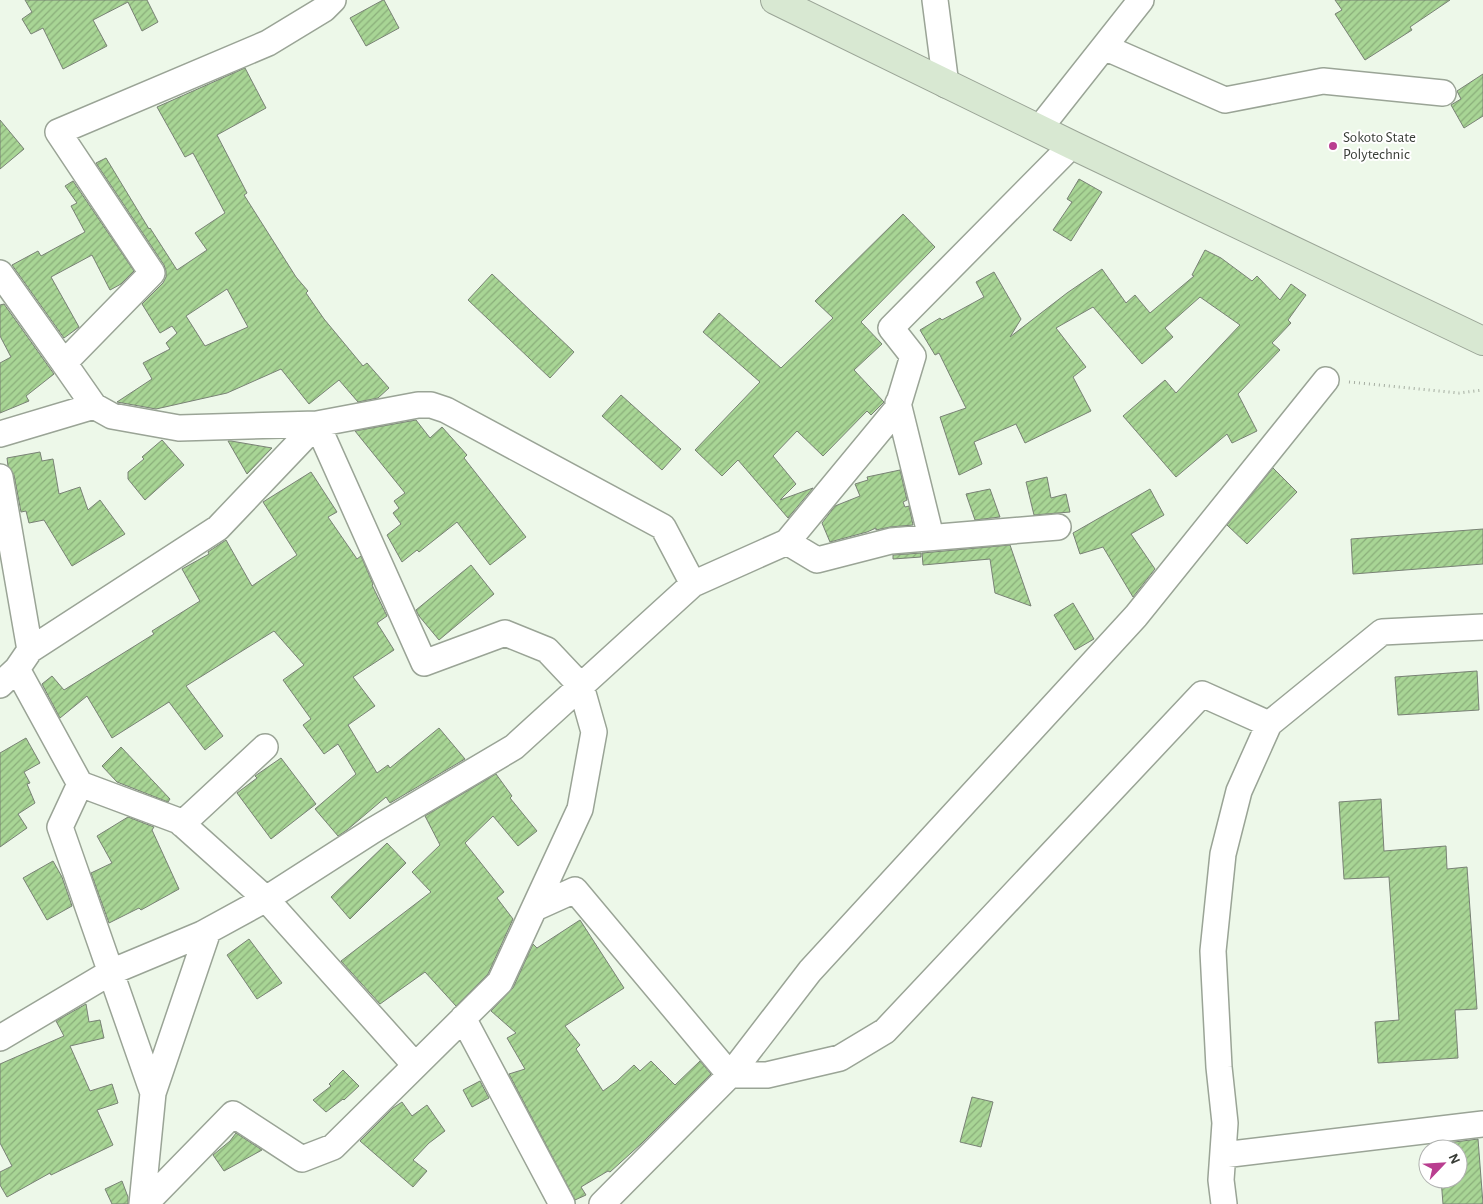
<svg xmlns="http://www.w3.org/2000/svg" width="1483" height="1204" viewBox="0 0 1483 1204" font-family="'Alegreya Sans',sans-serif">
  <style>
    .building { fill: url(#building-hatch); stroke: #798275; fill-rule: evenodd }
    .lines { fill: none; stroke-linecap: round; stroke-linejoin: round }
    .street-casing { stroke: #9aa496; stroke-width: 28 }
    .secondary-casing { stroke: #9aa496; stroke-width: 30 }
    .path { stroke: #a5ada1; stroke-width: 3; stroke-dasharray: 1 4; stroke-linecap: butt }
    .street { stroke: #fff; stroke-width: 25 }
    .secondary { stroke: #d8e8d2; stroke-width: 28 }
    .poi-dot { fill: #b93e90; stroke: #fff; stroke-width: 2 }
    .labels { text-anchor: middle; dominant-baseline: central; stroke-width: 4; stroke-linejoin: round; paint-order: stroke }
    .poi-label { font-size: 15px; fill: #383c36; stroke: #fff; text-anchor: start }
  </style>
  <defs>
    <pattern id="building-hatch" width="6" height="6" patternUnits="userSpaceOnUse" patternTransform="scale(1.25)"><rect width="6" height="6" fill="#a8d595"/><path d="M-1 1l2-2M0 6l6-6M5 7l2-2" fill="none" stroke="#8aae7a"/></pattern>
  </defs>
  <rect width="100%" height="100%" fill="#edf8e9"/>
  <path class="building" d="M 25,0 L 147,0 L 158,22 L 142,31 L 128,2 L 93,20 L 107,46 L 63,69 L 43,28 L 31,34 L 22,19 L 32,12 Z
    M 383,0 L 384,0 L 399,28 L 366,46 L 350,18 Z
    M 1335,0 L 1450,0 L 1410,27 L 1412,30 L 1365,60 L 1335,14 L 1342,10 Z
    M 245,68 L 266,108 L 217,135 L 247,193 L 244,195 L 296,277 L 308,291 L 306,293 L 324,319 L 363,366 L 367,363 L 389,388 L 378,398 L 358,402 L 339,380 L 309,404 L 281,369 L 227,393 L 156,409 L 117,402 L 152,379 L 143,363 L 170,349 L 166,343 L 177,333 L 172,326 L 160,333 L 142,304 L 163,283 L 166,277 L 166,271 L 164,265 L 96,163 L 106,158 L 149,229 L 150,228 L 177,270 L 207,250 L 195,233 L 225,213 L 193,153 L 185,157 L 157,107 ZM 227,289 L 248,327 L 205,346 L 186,316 Z
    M 1483,74 L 1483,116 L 1464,128 L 1451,105 L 1461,99 L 1457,91 Z
    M 0,120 L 24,149 L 0,169 Z
    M 1079,179 L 1102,192 L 1071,241 L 1053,230 L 1072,202 L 1067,199 Z
    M 73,181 L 134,271 L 121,284 L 110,290 L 92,255 L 51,277 L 79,327 L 64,338 L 12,265 L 38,251 L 41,256 L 85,232 L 71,206 L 77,203 L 65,186 Z
    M 903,214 L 935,247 L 861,322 L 882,344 L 854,370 L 884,402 L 871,415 L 867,411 L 823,456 L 797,431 L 773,456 L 796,484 L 780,500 L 813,488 L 788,518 L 738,460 L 722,476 L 695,450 L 760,382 L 703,332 L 719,313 L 781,368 L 833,318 L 815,301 Z
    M 1205,250 L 1221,258 L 1252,281 L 1257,276 L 1280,300 L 1291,284 L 1306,295 L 1288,320 L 1291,323 L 1272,343 L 1280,350 L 1238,394 L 1257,431 L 1232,443 L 1227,434 L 1176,477 L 1123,416 L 1165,380 L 1176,393 L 1240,325 L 1200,297 L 1165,328 L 1173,337 L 1142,364 L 1093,307 L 1056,328 L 1086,367 L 1073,377 L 1091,411 L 1025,443 L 1016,424 L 974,442 L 982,464 L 959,475 L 940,417 L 966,408 L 939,353 L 935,355 L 920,330 L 940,318 L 942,320 L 984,297 L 976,282 L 994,272 L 1021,319 L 1010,337 L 1067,293 L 1102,269 L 1126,303 L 1135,295 L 1150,313 L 1194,276 L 1192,275 Z
    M 492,274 L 574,352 L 550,378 L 468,300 Z
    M 4,304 L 54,374 L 26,396 L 29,401 L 0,413 L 0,363 L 11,357 L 0,336 L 0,305 Z
    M 621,395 L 681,449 L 662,470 L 602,416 Z
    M 416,420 L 430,438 L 442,427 L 467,455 L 464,458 L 526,537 L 490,565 L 457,522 L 419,552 L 417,550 L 402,562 L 387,535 L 401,524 L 393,513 L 399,508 L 394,501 L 405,493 L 355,431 Z
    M 162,440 L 184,465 L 145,500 L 128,479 L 128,472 L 144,459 L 142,457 Z
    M 228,441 L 231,441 L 272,448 L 247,474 Z
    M 40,452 L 42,461 L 53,459 L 59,494 L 80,487 L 88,510 L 100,500 L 125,534 L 72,566 L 44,520 L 29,523 L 26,511 L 21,512 L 14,475 L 8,466 L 7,458 Z
    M 1273,468 L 1297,492 L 1247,544 L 1227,525 Z
    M 900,470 L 907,500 L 903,502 L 905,507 L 909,506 L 913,525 L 890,527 L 876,530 L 876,528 L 867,532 L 830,542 L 822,523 L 835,506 L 860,496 L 855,484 L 868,480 L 867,477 Z
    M 311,472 L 337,512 L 328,517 L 357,559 L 361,556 L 373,584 L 372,585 L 387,616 L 377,623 L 394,650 L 353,677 L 375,706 L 348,725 L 377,773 L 388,765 L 390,768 L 439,728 L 465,759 L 390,803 L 386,797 L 347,830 L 338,836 L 315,809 L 356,774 L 338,744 L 324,754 L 303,725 L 311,719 L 283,680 L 304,665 L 274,631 L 186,686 L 223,736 L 205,750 L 169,702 L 112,738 L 87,696 L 60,718 L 42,684 L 52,676 L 64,690 L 154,634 L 152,631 L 200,601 L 182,569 L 209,554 L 208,552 L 226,540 L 252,586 L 297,555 L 263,502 Z
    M 1047,477 L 1051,498 L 1066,494 L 1070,512 L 1034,515 L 1026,482 Z
    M 990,489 L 1000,517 L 975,520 L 966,494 Z
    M 1150,489 L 1164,515 L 1131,534 L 1155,569 L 1133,597 L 1103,547 L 1080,554 L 1073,533 Z
    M 1483,529 L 1483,564 L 1353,574 L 1351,539 Z
    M 1010,545 L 1031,606 L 995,593 L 990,559 L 923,565 L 922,553 Z
    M 921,553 L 921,557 L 893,559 L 893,555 Z
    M 471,565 L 494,594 L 439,640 L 419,616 L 416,610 Z
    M 1073,603 L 1094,639 L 1075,650 L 1054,615 Z
    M 1477,671 L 1479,710 L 1398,715 L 1395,677 Z
    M 26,738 L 40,763 L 24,772 L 30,783 L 27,784 L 35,803 L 18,814 L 27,828 L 0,847 L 0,753 Z
    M 121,747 L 170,799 L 168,802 L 117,782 L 102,766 Z
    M 281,758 L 316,804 L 271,839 L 237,793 L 257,778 L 255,776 Z
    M 496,774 L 512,796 L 510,798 L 537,831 L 518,846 L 493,816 L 465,843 L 504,892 L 497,898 L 513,919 L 488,974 L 456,1006 L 425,972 L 380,1004 L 341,961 L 431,892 L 412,872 L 440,845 L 425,816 Z
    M 1381,799 L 1384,851 L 1446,846 L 1447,869 L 1467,867 L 1477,1009 L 1455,1010 L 1458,1058 L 1378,1063 L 1375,1022 L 1399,1020 L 1389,877 L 1344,879 L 1339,802 Z
    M 128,817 L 154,827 L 152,830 L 179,889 L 141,910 L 139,908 L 109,923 L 91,873 L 112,863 L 97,836 Z
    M 387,843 L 406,863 L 350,919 L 331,897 Z
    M 53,861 L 62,877 L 72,906 L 47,920 L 23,878 Z
    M 580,920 L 624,988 L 565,1026 L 580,1045 L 576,1049 L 603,1091 L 617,1081 L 634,1065 L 640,1071 L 651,1061 L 675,1085 L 700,1061 L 711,1074 L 641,1144 L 610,1172 L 608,1171 L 581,1187 L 586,1195 L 575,1200 L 509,1074 L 525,1069 L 507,1038 L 516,1033 L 491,1011 L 513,988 L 533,944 L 537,948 Z
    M 249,939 L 282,983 L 257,999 L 227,955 Z
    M 86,1004 L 89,1022 L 100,1020 L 104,1038 L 70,1046 L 90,1091 L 112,1084 L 118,1103 L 97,1110 L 113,1145 L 51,1175 L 50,1173 L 7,1197 L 0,1185 L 0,1172 L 12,1166 L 0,1143 L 0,1064 L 64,1036 L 56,1021 Z
    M 343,1070 L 359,1086 L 344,1100 L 343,1099 L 326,1112 L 313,1100 L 331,1086 L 329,1084 Z
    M 480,1081 L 489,1098 L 472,1107 L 463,1090 Z
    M 972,1097 L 993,1102 L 981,1147 L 960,1142 Z
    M 402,1102 L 412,1116 L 427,1105 L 445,1131 L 429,1143 L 413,1160 L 427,1171 L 413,1187 L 360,1141 L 393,1108 Z
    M 236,1133 L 262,1150 L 224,1171 L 213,1155 L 230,1141 Z
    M 1478,1139 L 1483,1204 L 1443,1204 L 1441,1179 L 1458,1179 L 1458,1149 L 1439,1149 L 1439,1144 Z
    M 122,1181 L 128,1197 L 128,1204 L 112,1204 L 105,1189 Z"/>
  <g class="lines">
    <defs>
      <path id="street" d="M 935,0 L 946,85
        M 1104,47 L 1225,100 L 1323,81 L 1443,93
        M 1039,129 L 1141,0
        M 0,273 L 64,363
        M 898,403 L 931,537
        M 94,406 L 64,363 L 152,273 L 58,132 L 268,43 L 324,9 L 333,0
        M 0,434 L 94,406 L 112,416 L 179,428 L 317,424 L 418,405 L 431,405 L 446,410 L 663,527 L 693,584 L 787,542 L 897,409 L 913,356 L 891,328 L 1072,145
        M 0,477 L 30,650 L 17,669 L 80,784 L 60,827 L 153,1093 L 142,1204
        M 787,542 L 817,560 L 891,541 L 1058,527
        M 30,650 L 218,528 L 317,424 L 424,663 L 505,633 L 547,650 L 581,686 L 594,732 L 580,809 L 500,982 L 333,1147 L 302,1159 L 233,1114 L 145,1204
        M 0,685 L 17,669
        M 80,784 L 179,821 L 266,899 L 415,1065
        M 182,824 L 265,747
        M 535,908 L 575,890 L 730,1075 L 767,1075 L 840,1058 L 885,1031 L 1202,694 L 1269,724
        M 463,1018 L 562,1204
        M 0,1038 L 111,972 L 202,934 L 266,899 L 372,831 L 514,747 L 693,584
        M 153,1093 L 208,931
        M 1223,1155 L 1483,1124
        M 602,1204 L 730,1075 L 810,971 L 1136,616 L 1326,380
        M 1224,1204 L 1221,1180 L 1225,1123 L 1219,1067 L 1213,951 L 1223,854 L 1239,791 L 1269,724 L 1382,632 L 1483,627"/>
      <path id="secondary" d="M 775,0 L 1072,145 L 1483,341"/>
    </defs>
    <use href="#street" class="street-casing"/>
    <use href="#secondary" class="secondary-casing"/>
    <path class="path" d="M 1349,382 L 1459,393 L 1483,390"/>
    <use href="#street" class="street"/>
    <use href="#secondary" class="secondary"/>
  </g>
  <circle class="poi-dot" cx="1333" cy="146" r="5"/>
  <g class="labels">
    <g class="poi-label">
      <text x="1343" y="137">Sokoto State<tspan x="1343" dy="17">Polytechnic</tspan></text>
    </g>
  </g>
  <g transform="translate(1443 1164) rotate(65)"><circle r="24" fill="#ffffff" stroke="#afb1af"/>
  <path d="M0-4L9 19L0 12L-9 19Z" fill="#b93e90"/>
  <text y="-8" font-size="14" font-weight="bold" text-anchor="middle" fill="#383c36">N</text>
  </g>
</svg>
